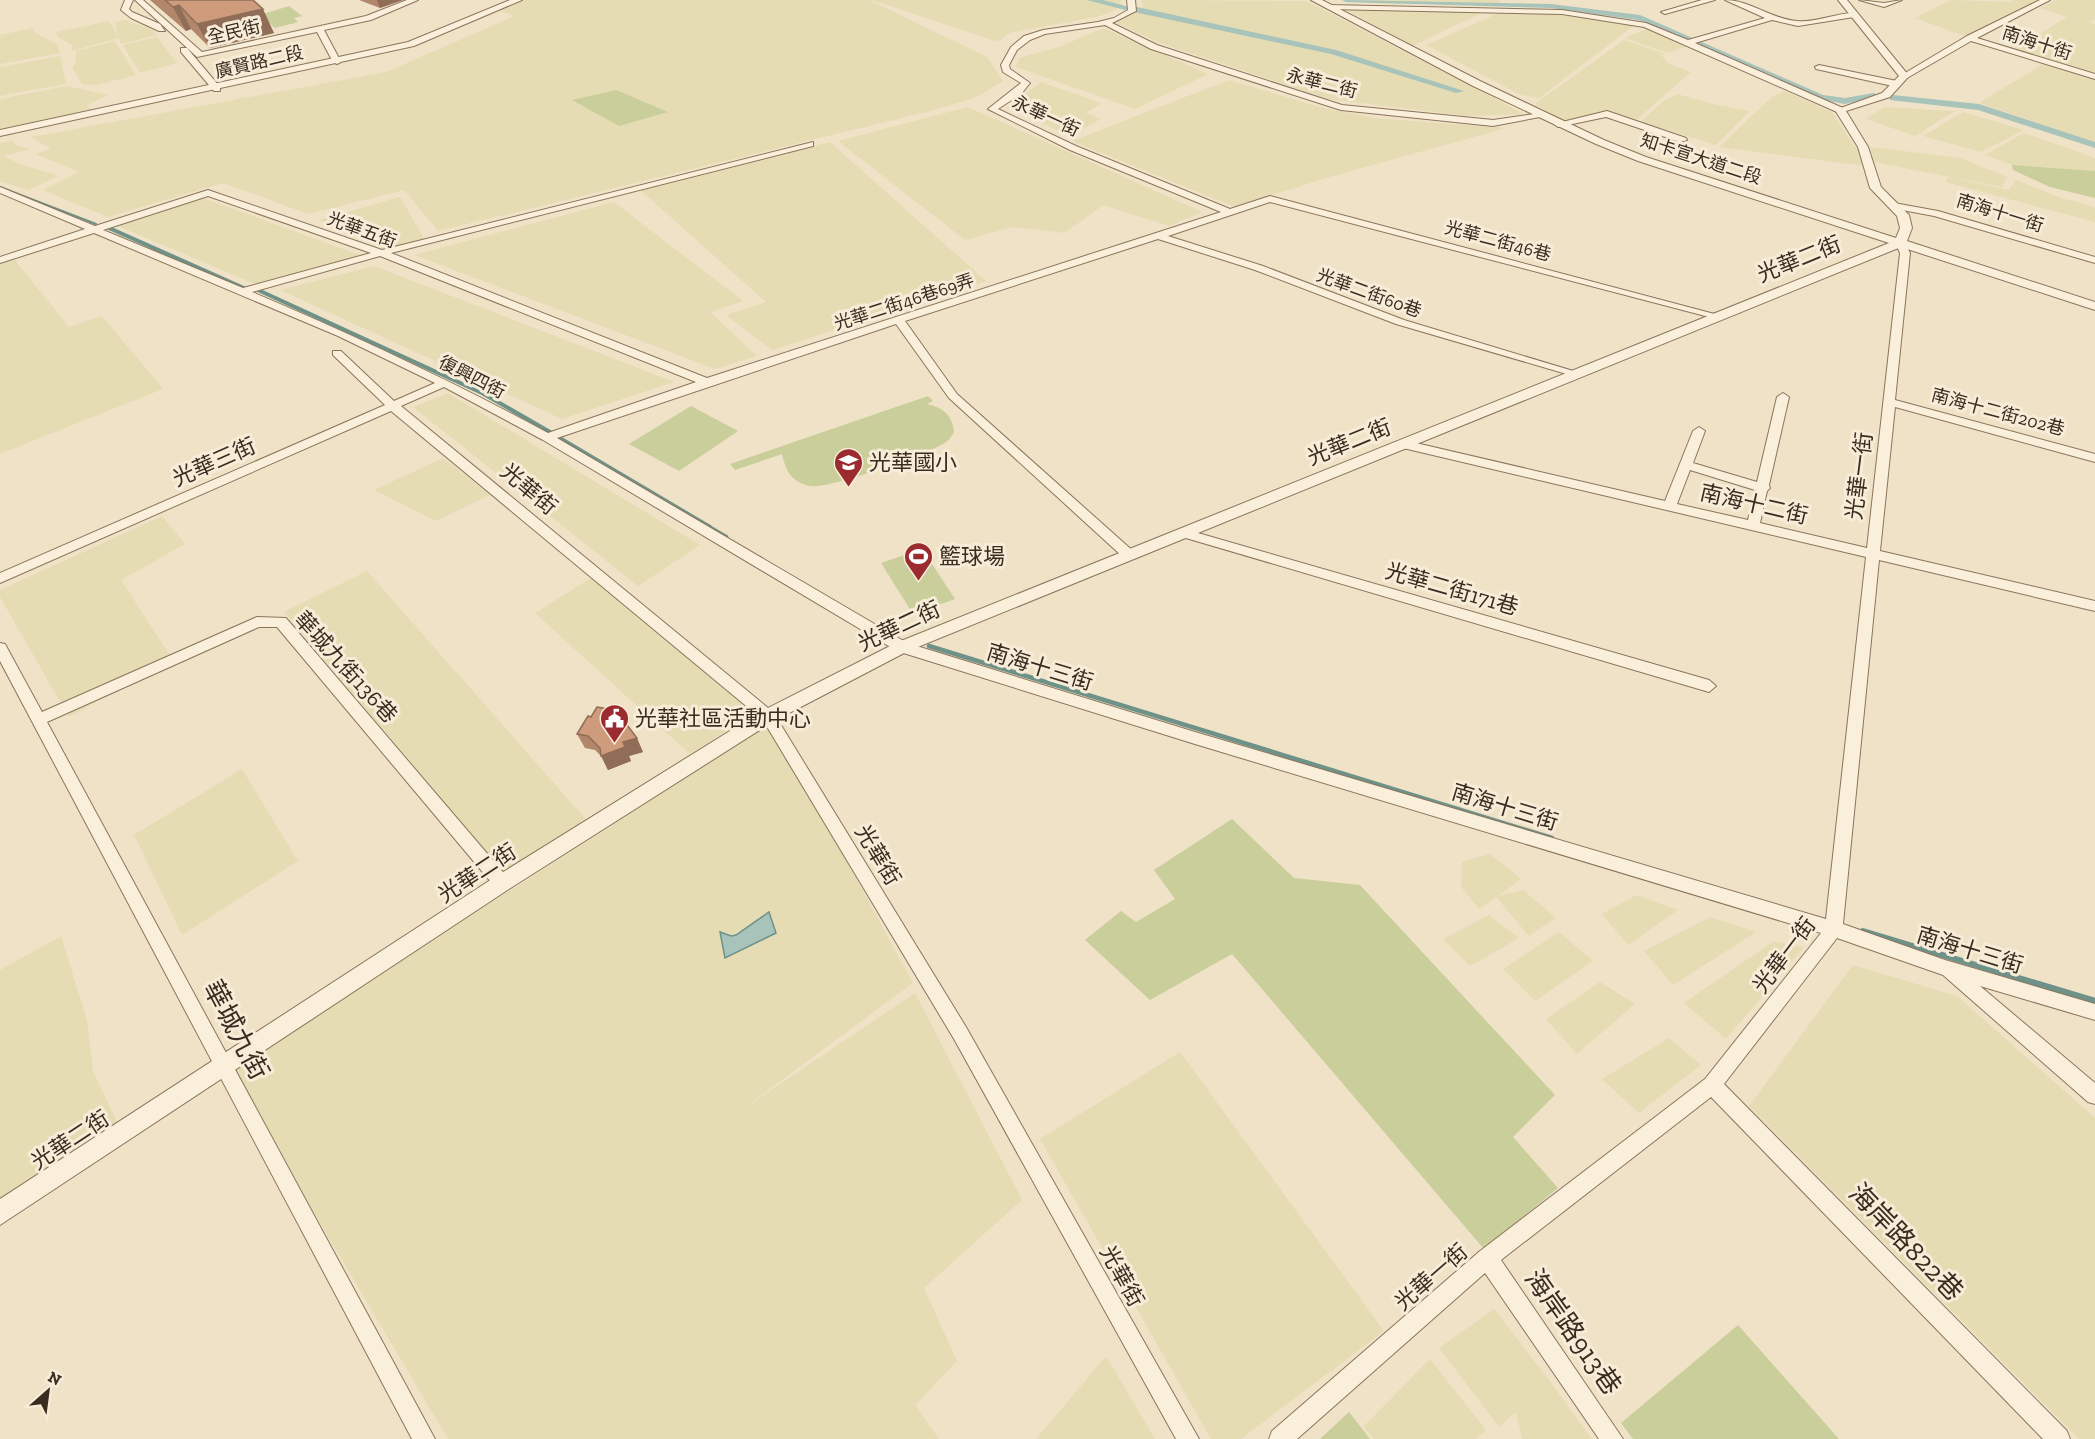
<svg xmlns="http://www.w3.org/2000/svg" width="2095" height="1439" viewBox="0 0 2095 1439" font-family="'Zilla Slab','Noto Sans TC',serif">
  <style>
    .farmland { fill: #e5dcb4 }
    .green { fill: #c9ce9a }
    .water { fill: #a8c3ba; stroke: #6e9288; stroke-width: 1.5 }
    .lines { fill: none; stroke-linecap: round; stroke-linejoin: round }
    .stream-far3 { stroke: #6e9288; stroke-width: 2 }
    .stream-far2 { stroke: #6e9288; stroke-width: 4 }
    .stream-far1 { stroke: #6e9288; stroke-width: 4.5 }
    .stream { stroke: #6e9288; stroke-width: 6 }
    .canal { fill: #a8c3ba; fill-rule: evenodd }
    .minor-casing { stroke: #8b745c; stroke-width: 2 }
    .tertiary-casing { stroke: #8b745c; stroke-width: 2 }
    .minor { fill: #f9efdb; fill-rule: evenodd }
    .tertiary { fill: #f9efdb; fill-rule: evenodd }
    .wall { fill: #b1866b }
    .shaded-wall { fill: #906d57 }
    .building { fill: #ce9c7c; stroke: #906d57; stroke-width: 1.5 }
    .labels { text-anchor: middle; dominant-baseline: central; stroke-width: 6; stroke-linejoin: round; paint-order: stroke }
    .far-street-label { font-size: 18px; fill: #3b2c20; stroke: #f6ecd7 }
    .street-label { font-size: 22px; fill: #3b2c20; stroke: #f6ecd7 }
    .poi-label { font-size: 22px; fill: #3b2c20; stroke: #f6ecd7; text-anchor: start }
    .near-street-label { font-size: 27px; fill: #3b2c20; stroke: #f6ecd7 }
  </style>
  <rect width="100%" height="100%" fill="#efe2c7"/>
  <path class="farmland" d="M 523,0 L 869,0 L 987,57 L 1003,81 L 977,97 L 938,109 L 438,231 L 404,190 L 308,214 L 223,183 L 108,217 L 43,190 L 79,172 L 36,154 L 51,149 L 31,137 L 386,72 L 515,16 L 496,10 Z
    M 872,0 L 1121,0 L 1120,8 L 1100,16 L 1009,33 L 998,42 Z
    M 1142,0 L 1307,1 L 1524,114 L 1468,116 L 1328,99 L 1160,43 L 1112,21 L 1143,10 Z
    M 1343,0 L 1497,0 L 1502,4 L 1383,4 Z
    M 1951,0 L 2014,2 L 2011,0 L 2043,0 L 1970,38 L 1915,18 Z
    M 2055,0 L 2095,0 L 2095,19 L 2090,22 L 2095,24 L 2095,142 L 1979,103 L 2045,63 L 2010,52 L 2067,17 L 2040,8 Z
    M 1342,7 L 1488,10 L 1412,46 Z
    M 1501,12 L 1551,12 L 1636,24 L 1539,98 L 1521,95 L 1426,45 Z
    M 124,20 L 151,29 L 158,35 L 121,44 L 119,38 L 72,51 L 73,46 L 58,37 L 56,32 L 109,21 L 118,36 L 115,22 Z
    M 32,28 L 37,34 L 59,45 L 57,47 L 61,53 L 0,64 L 0,35 Z
    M 1103,28 L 1208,74 L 1135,109 L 1016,67 L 1019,58 L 1062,46 Z
    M 1648,28 L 1688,46 L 1667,53 L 1625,38 Z
    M 157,37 L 177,63 L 140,73 L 123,45 Z
    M 1624,40 L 1665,54 L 1661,55 L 1668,63 L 1691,72 L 1635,121 L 1608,112 L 1564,121 L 1535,104 Z
    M 115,41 L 136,75 L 97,85 L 82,84 L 72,68 L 76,61 L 76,51 Z
    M 60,56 L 66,84 L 0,96 L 0,67 Z
    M 1229,80 L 1320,107 L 1374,118 L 1506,128 L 1326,178 L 1235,207 L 1072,141 Z
    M 1041,82 L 1101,103 L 1086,113 L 1101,119 L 1070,136 L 1007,107 Z
    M 67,86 L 108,95 L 87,105 L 93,111 L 0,132 L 0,99 Z
    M 1784,91 L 1832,112 L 1854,146 L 1857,147 L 1865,166 L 1719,147 L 1773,96 Z
    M 1677,94 L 1713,104 L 1750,111 L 1716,145 L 1640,122 L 1664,101 Z
    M 968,107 L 1202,212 L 1169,226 L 1103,205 L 1065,233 L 1013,227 L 965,240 L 838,141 Z
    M 1884,107 L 1955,111 L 1915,136 L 1866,119 Z
    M 1963,112 L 2024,130 L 1981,152 L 1923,136 Z
    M 2024,133 L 2095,158 L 2095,171 L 2012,165 L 1985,155 Z
    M 11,140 L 17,146 L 30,149 L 4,156 L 19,164 L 59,176 L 28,190 L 0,181 L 0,143 Z
    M 830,142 L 986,281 L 772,350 L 726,315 L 766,302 L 638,188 Z
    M 1870,147 L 1960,158 L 2007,177 L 2002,187 L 1874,162 Z
    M 1949,177 L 2009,190 L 2016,180 L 2061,198 L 2095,207 L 2095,222 L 1945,182 Z
    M 400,197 L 425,240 L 385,250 L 319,220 Z
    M 203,198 L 362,256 L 255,284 L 118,226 Z
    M 614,202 L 743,301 L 710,312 L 757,356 L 715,369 L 414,255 Z
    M 14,259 L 69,327 L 102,316 L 163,389 L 0,454 L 0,264 Z
    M 374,266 L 674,382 L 562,419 L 280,290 Z
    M 448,393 L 700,545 L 638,586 L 413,407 Z
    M 443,458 L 490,495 L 436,521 L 374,490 Z
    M 162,516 L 185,544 L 121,580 L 173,660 L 69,717 L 0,597 L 0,590 Z
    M 367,571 L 590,824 L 506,876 L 284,612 Z
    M 594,576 L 755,713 L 690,754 L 535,613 Z
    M 770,721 L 913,983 L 740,1111 L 915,993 L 1022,1200 L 924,1288 L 957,1361 L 915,1405 L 939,1439 L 448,1439 L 225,1062 L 521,884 Z
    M 242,769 L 298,861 L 182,935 L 134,835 Z
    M 1490,854 L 1521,879 L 1498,896 L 1523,890 L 1556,918 L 1529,936 L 1496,897 L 1479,909 L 1461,887 L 1462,862 Z
    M 1636,895 L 1678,910 L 1628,945 L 1602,914 Z
    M 1489,915 L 1519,938 L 1470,966 L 1443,939 Z
    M 1710,917 L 1756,932 L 1673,985 L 1644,951 Z
    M 1559,932 L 1593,961 L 1535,1001 L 1503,969 Z
    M 61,936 L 87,1020 L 93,1071 L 120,1128 L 0,1204 L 0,970 Z
    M 1774,941 L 1804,947 L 1726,1039 L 1684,1003 Z
    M 1853,965 L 1957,996 L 2095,1118 L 2095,1439 L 2079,1439 L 1749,1106 Z
    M 1600,982 L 1635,1004 L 1577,1054 L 1546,1019 Z
    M 1669,1038 L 1701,1065 L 1639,1113 L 1602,1079 Z
    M 1180,1052 L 1384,1331 L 1241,1439 L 1211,1439 L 1040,1139 Z
    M 1494,1309 L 1549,1380 L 1592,1439 L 1522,1439 L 1516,1412 L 1499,1427 L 1439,1348 Z
    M 1106,1356 L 1155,1439 L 1036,1439 Z
    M 1430,1359 L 1486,1430 L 1476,1439 L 1373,1439 L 1364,1426 Z"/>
  <path class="green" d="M 289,6 L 302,16 L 294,18 L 298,22 L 275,28 L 260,15 Z
    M 616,90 L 668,112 L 619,126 L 572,100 Z
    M 2012,165 L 2095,171 L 2095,198 L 2050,187 L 2013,170 Z
    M 928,396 L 933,401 L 927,404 C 943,408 952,414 954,432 C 951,438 947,442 941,445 C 924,455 826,490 810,486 C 791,482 786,471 782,454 L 735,470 L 730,464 Z
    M 691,406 L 738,431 L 679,471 L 629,444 Z
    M 922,549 L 955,599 L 913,614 L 881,563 Z
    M 1232,819 L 1294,878 L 1360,885 L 1555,1095 L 1513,1137 L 1558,1188 L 1484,1249 L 1232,954 L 1150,1000 L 1085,940 L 1121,911 L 1136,922 L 1175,899 L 1154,870 Z
    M 1738,1325 L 1839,1439 L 1633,1439 L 1621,1423 Z
    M 1349,1412 L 1370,1439 L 1320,1439 Z"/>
  <path class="water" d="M 769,912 L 776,933 L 725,958 L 720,932 L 731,936 L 736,935 Z"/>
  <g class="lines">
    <path class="stream-far3" d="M 0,187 L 96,224"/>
    <path class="stream-far2" d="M 109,228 L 246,289
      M 258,290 L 482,393 L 550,432
      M 558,437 L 710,527"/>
    <path class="stream-far1" d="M 707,526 L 726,537
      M 929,646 L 1552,838"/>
    <path class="stream" d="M 1863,931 L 2095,1001"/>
    <path class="canal" d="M 1087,0 L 1103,0 L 1133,8 L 1129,11 Z
      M 1342,0 L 1551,4 L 1640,15 L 1823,95 L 1845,98 L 1874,93 L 1879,96 L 1845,104 L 1818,99 L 1692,41 L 1638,20 L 1551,8 L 1346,2 Z
      M 1137,7 L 1336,50 L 1464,91 L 1456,93 L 1331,54 L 1134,12 Z
      M 1893,95 L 1979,104 L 2095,142 L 2095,148 L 1978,110 L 1890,100 L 1890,96 Z"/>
    <defs>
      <path id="minor" d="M 125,0 L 133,0 L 129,9 L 132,12 L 160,24 L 165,31 L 159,31 L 131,18 L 121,10 Z
        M 135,0 L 143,0 L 202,52 L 366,16 L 407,0 L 418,0 L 371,20 L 324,30 L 341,62 L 337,64 L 333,62 L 317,32 L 197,57 Z
        M 1127,0 L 1135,0 L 1136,11 L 1112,23 L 1157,45 L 1342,105 L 1493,120 L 1541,113 L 1545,116 L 1493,126 L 1341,110 L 1151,49 L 1105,25 L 1045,34 L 1030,40 L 1017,50 L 1009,65 L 1010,69 L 1030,83 L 1022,93 L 998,109 L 1076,146 L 1230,209 L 1270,196 L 1722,316 L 1713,318 L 1270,202 L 1168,236 L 1263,266 L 1404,320 L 1580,373 L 1574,376 L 1570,375 L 1396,324 L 1255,270 L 1158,239 L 905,321 L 957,394 L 1133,551 L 1135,554 L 1133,557 L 1123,557 L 949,398 L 896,324 L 557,438 L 907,643 L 1195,732 L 1826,919 L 1866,557 L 1403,448 L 1397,444 L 1403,440 L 1665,501 L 1693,431 L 1699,427 L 1705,431 L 1693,463 L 1757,482 L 1777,397 L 1783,393 L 1789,397 L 1769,485 L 1770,488 L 1767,491 L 1760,523 L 1867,548 L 1900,253 L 1895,243 L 1904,241 L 1910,253 L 1895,400 L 2095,454 L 2095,462 L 1895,407 L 1880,551 L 2095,601 L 2095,611 L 1879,560 L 1843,924 L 1945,960 L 2095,1004 L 2095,1020 L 1980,986 L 2095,1083 L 2095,1104 L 2088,1102 L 1943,975 L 1837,938 L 1724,1084 L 2067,1431 L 2070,1439 L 2043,1439 L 1711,1097 L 1501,1260 L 1623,1439 L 1599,1439 L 1485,1273 L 1297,1439 L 1269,1439 L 1272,1431 L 1480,1251 L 1705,1079 L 1821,933 L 1195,744 L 897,651 L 543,440 L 444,387 L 401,406 L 773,712 L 966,1027 L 1199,1439 L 1176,1439 L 954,1039 L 763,720 L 391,411 L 0,583 L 0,573 L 385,405 L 333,355 L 333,351 L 341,351 L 394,401 L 435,383 L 338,336 L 94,233 L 0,263 L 0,257 L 85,229 L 0,193 L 0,187 L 95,226 L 208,190 L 382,250 L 813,142 L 813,146 L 391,253 L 707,378 L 1221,212 L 1070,150 L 988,109 L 1021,83 L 1003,72 L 1001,65 L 1011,47 L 1024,36 L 1043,30 L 1098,22 L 1114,18 L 1128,10 ZM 208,196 L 371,253 L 243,288 L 103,230 ZM 380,256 L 696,382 L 548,433 C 452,381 353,335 252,292 ZM 1690,470 L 1755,490 L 1748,520 L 1677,504 Z
        M 1702,0 L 1715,0 L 1665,14 L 1661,12 Z
        M 1725,0 C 1750,0 1771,19 1797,21 C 1816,23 1837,12 1857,13 L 1854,17 L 1798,26 L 1772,20 L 1695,43 L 1843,108 L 1843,112 L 1837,112 L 1644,27 L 1562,14 L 1329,9 L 1325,7 L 1329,5 L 1562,10 L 1646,23 L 1688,40 L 1765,18 Z
        M 1859,0 L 1884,3 L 1902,0 L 1884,7 Z
        M 2040,0 L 2050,0 L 1977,38 L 2095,74 L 2095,79 L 1971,41 L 1907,78 L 1900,76 L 1967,36 Z
        M 181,48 L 187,48 L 220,87 L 220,91 L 214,91 L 181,52 Z
        M 1819,65 L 1897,81 L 1901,84 L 1897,87 L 1816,69 L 1815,67 Z
        M 1607,111 L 1686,138 L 1687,140 L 1680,142 L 1606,117 L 1558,127 L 1554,124 Z
        M 1894,203 L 1938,211 L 2095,257 L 2095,263 L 1934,216 L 1891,208 L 1891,204 Z
        M 1184,529 L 1709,680 L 1716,686 L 1709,692 L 1179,536 L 1177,533 Z
        M 257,617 L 286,618 L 508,878 L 510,883 L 508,888 L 502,890 L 496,888 L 277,627 L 259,627 L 47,722 L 435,1439 L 412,1439 L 0,661 L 0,643 L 5,644 L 42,712 Z"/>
      <path id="tertiary" d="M 510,0 L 522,0 L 414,46 L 0,136 L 0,130 L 408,42 Z
        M 1311,0 L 1322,0 L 1480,81 L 1604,140 L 1646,157 L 1896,238 L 1900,228 L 1897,216 L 1870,188 L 1858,147 L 1835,110 L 1882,93 L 1899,76 L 1838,0 L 1847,0 L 1909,76 L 1890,97 L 1846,111 L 1868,147 L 1881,187 L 1909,215 L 1912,228 L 1907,241 L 2095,302 L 2095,310 L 1901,247 L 908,651 L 774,721 L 509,889 L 0,1225 L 0,1199 L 495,877 L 762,711 L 896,643 L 1889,243 L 1638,161 L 1596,144 L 1473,86 Z"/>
    </defs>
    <use href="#minor" class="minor-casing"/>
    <use href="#tertiary" class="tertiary-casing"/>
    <use href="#minor" class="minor"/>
    <use href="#tertiary" class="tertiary"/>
  </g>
  <path class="wall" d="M 150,0 L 253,0 L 274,33 L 210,48 L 191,29 L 186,31 Z
    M 359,0 L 403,0 L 380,8 Z
    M 591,717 L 643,752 L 629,756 L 631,761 L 608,770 L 602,757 L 595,750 L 585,748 L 577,734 Z"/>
  <path class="shaded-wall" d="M 377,0 L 403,0 L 380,8 Z
    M 179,5 L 191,29 L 186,31 L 173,7 Z
    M 263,9 L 274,33 L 210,48 L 197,24 Z
    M 637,738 L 643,752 L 629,756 L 631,761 L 608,770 L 601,756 L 623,742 Z"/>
  <path class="building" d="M 165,0 L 253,0 L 263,9 L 197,24 L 179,5 L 173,7 Z
    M 597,707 L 608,709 L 621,717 L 637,738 L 623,742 L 625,747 L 601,756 L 600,748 L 588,736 L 577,734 L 588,716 L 591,717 Z"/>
  <defs>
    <symbol id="school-pin" viewBox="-11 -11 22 30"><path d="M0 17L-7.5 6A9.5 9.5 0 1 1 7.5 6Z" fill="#9b2b2f" stroke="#f6ecd7"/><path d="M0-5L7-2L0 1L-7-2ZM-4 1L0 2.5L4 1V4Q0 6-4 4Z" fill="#fff"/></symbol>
    <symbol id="stadium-pin" viewBox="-11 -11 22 30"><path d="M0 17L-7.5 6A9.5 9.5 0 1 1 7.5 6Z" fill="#9b2b2f" stroke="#f6ecd7"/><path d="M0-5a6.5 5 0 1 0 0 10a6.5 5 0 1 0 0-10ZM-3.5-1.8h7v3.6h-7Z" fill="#fff"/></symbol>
    <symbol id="civic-pin" viewBox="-11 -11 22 30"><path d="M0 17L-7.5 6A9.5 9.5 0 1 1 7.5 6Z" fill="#9b2b2f" stroke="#f6ecd7"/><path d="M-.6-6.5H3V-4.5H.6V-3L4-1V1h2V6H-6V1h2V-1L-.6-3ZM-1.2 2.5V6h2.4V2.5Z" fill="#fff"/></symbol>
  </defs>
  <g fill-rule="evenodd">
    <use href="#school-pin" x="832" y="446" width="33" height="45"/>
    <use href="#stadium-pin" x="902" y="540" width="33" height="45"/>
    <use href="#civic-pin" x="598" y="702" width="33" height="45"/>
  </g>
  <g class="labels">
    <g class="far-street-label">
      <text transform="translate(234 32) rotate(-13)">全民街</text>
      <text transform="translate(2037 43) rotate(18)">南海十街</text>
      <text transform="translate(259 62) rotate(-13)">廣賢路二段</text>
      <text transform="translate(1322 83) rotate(14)">永華二街</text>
      <text transform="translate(1046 116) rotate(25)">永華一街</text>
      <text transform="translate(1701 159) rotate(18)">知卡宣大道二段</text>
      <text transform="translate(2000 213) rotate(17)">南海十一街</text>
      <text transform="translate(362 230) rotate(20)">光華五街</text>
      <text transform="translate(1498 241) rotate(15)">光華二街46巷</text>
      <text transform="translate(1369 293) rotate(20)">光華二街60巷</text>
      <text transform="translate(904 302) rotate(-18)">光華二街46巷69弄</text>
      <text transform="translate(472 377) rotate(27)">復興四街</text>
      <text transform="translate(1998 412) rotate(15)">南海十二街202巷</text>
    </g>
    <g class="street-label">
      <text transform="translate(1799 259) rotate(-22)">光華二街</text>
      <text transform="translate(1349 442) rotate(-22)">光華二街</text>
      <text transform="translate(214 462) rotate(-24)">光華三街</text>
      <text transform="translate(1859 476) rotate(-83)">光華一街</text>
      <text transform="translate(529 489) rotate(40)">光華街</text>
      <text transform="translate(1754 504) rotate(13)">南海十二街</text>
      <text transform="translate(1452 589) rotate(16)">光華二街171巷</text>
      <text transform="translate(899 626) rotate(-25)">光華二街</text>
      <text transform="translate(346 667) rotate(48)">華城九街136巷</text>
      <text transform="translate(1040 667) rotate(17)">南海十三街</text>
      <text transform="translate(1505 807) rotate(17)">南海十三街</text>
      <text transform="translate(878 855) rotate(59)">光華街</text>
      <text transform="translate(477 873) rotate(-33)">光華二街</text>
      <text transform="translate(1970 950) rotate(17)">南海十三街</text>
      <text transform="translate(1784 955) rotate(-53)">光華一街</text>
      <text transform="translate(70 1140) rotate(-33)">光華二街</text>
      <text transform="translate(1122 1276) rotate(61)">光華街</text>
      <text transform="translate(1431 1277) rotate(-41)">光華一街</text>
    </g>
    <g class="poi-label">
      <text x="869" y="462">光華國小</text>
      <text x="939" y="556">籃球場</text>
      <text x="635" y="718">光華社區活動中心</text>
    </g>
    <g class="near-street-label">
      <text transform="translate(236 1030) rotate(62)">華城九街</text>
      <text transform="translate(1906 1242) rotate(46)">海岸路822巷</text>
      <text transform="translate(1573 1332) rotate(55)">海岸路913巷</text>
    </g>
  </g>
  <g transform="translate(48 1391) rotate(28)" stroke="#f6ecd7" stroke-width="4.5" paint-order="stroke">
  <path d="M0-4.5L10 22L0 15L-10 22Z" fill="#3b2c20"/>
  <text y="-9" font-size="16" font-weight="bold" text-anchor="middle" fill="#3b2c20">N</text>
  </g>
</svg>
